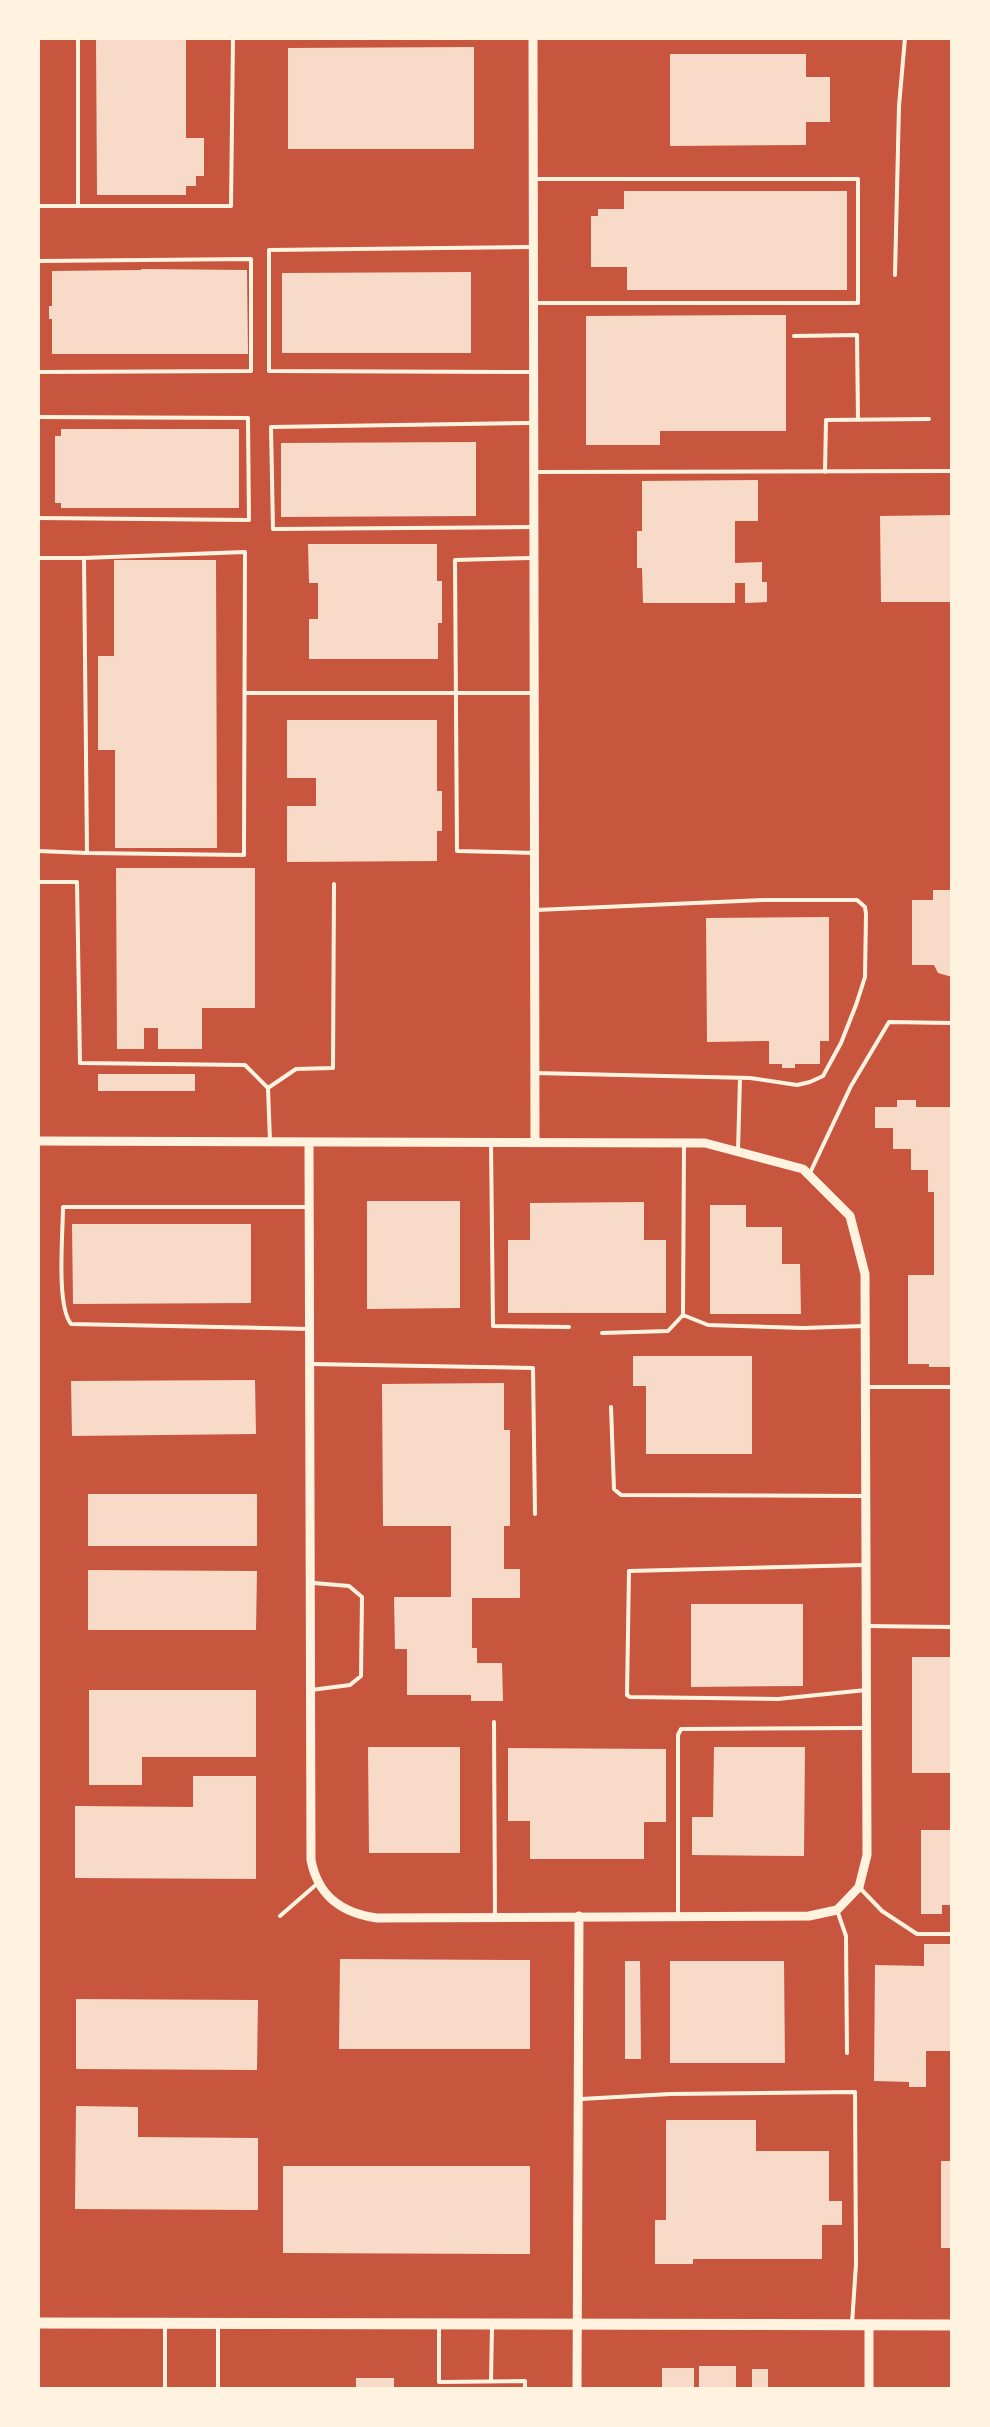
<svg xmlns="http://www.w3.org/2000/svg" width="990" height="2427" viewBox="0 0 990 2427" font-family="Jost,sans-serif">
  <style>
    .building { fill: #f7dbc8 }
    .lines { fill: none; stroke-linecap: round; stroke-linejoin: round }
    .service { stroke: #fff3e0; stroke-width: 4 }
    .minor { stroke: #fff3e0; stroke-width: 9 }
    .secondary { stroke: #fff3e0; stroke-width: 11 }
  </style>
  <rect width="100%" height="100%" fill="#c8553d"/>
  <path class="building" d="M 96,38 L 186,38 L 186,138 L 204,138 L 204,176 L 196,176 L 196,186 L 186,186 L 186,195 L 97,195 Z
    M 474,47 L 474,149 L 288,149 L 288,48 Z
    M 670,54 L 806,54 L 806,77 L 830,77 L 830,122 L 806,122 L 806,145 L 670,146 Z
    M 624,191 L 847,191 L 847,290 L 627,290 L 627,267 L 591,267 L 591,216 L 598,216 L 598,209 L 624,209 Z
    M 141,269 L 247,270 L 248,354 L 52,354 L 52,319 L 49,319 L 49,306 L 52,306 L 52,271 L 141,270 Z
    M 471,272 L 471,353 L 282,353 L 282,273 Z
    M 786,315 L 786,431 L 660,431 L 660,445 L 586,445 L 586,316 Z
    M 61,429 L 239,429 L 239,508 L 61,508 L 61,503 L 55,503 L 55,436 L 61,436 Z
    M 476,442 L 476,516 L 281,517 L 281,443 Z
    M 758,480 L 758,521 L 735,521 L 735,563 L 762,562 L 762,582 L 767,582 L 767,602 L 745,603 L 745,583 L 735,583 L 735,603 L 643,603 L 642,568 L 637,568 L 637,531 L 642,531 L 642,481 Z
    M 952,515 L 952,602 L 881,602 L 880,516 Z
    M 308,544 L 437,544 L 437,581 L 442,581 L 442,623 L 438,623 L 438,659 L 309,659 L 309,619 L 318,619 L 318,583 L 309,583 Z
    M 114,560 L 216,560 L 217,848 L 115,848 L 115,750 L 98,750 L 98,656 L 114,656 Z
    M 287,720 L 437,720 L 437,791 L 442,791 L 442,831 L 437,831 L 437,861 L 287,862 L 287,806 L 316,806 L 316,778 L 287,778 Z
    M 116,868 L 255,868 L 255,1008 L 202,1008 L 202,1049 L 158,1049 L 158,1028 L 144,1028 L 144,1049 L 117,1049 Z
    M 933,890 L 952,890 L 952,977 L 938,973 L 934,965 L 912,965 L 912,900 L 933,900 Z
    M 829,917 L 829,1041 L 820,1041 L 820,1064 L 795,1064 L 795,1068 L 782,1068 L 782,1064 L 769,1064 L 769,1041 L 707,1042 L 706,918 Z
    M 98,1074 L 195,1074 L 195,1091 L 98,1091 Z
    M 897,1100 L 916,1100 L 916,1107 L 952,1107 L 952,1367 L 929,1367 L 929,1364 L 908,1364 L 908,1275 L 934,1275 L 934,1192 L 928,1192 L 928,1170 L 911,1170 L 911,1149 L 893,1149 L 893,1128 L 875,1128 L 875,1107 L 897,1107 Z
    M 367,1201 L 460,1201 L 460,1308 L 367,1309 Z
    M 644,1202 L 644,1240 L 666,1240 L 666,1313 L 508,1313 L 508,1240 L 530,1240 L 530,1203 Z
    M 710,1205 L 746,1205 L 746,1227 L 782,1227 L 782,1264 L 800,1264 L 801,1314 L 710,1314 Z
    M 72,1224 L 251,1224 L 251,1303 L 73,1304 Z
    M 633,1356 L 752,1356 L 752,1454 L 646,1454 L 646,1386 L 633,1386 Z
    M 255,1380 L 256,1434 L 72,1436 L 71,1381 Z
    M 504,1383 L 504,1430 L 510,1430 L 510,1526 L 504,1526 L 504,1569 L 520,1569 L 520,1598 L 472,1598 L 472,1648 L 477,1648 L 477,1663 L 502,1663 L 503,1701 L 471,1701 L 471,1695 L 407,1695 L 407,1649 L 395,1649 L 394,1597 L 451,1597 L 451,1526 L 383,1526 L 382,1384 Z
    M 88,1494 L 257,1494 L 257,1546 L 88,1546 Z
    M 88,1570 L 257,1571 L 256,1630 L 88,1630 Z
    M 691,1604 L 803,1604 L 803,1686 L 691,1687 Z
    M 912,1657 L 952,1657 L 952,1773 L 912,1773 Z
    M 89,1690 L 256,1690 L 256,1757 L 142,1757 L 142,1785 L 89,1785 Z
    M 368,1747 L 460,1747 L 460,1853 L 369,1853 Z
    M 714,1747 L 805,1747 L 804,1856 L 692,1855 L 692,1817 L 713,1817 Z
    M 508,1748 L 666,1749 L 666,1822 L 644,1822 L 644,1859 L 530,1859 L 530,1821 L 508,1821 Z
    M 193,1776 L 256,1776 L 256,1879 L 75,1878 L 75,1806 L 193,1807 Z
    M 921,1830 L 952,1830 L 952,1905 L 942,1905 L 942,1914 L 921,1914 Z
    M 924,1944 L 952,1944 L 952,2051 L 926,2051 L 926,2087 L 909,2087 L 909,2082 L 874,2081 L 875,1965 L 924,1966 Z
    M 340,1959 L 530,1960 L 530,2049 L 339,2049 Z
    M 625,1961 L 640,1961 L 641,2059 L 625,2059 Z
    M 670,1961 L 784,1961 L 785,2063 L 670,2063 Z
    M 76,1999 L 258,2000 L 257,2070 L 76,2069 Z
    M 76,2106 L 138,2107 L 138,2137 L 258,2138 L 258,2210 L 75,2209 Z
    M 666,2120 L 756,2120 L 756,2151 L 829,2151 L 829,2201 L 842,2201 L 842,2225 L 822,2225 L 822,2259 L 693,2259 L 693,2264 L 655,2264 L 655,2220 L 666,2220 Z
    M 941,2161 L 952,2161 L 952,2248 L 941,2248 Z
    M 283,2166 L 530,2166 L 530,2254 L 283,2253 Z
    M 699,2366 L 736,2366 L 736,2390 L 699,2390 Z
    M 662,2368 L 694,2368 L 694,2390 L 662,2390 Z
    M 752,2369 L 768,2369 L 768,2390 L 752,2390 Z
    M 356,2378 L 394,2378 L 394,2390 L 356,2390 Z"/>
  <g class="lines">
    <path class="service" d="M 78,38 L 78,206 L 231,206 L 233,38
      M 534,179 L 858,179 L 858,303 L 536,303
      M 38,206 L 78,206
      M 38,261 L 251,259 L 251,371 L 38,372
      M 895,275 L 899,106 L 905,38
      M 794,336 L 857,335 L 858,420
      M 530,372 L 269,371 L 269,250 L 532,247
      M 38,417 L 248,418 L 249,520 L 38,518
      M 530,423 L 271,427 L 273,529 L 533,527
      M 535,472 L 952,471
      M 825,472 L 826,420 L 929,419
      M 38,558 L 84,558 L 87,853 L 38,851
      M 84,558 L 245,552 L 244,855 L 87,853
      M 531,558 L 455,560 L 457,851 L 535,853
      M 246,693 L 531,693
      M 38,882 L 77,882 L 80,1063 L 245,1065 L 268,1088 L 270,1141
      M 535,1073 L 750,1078 L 797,1085 L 810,1082 L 823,1076 L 841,1043 L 856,1005 L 865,977 L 866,914 L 865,907 L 857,900 L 763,900 L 536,910
      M 268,1088 L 296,1069 L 333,1068 L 334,884
      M 491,1142 L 493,1326 L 569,1327
      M 738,1151 L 740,1078
      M 809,1175 L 851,1086 L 889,1022 L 952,1023
      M 310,1207 L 63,1207 C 63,1233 56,1305 71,1324 L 310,1329
      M 683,1313 L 684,1143
      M 602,1333 L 668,1331 L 683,1315 L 708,1325 L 803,1328 L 864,1326
      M 310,1364 L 533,1368 L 535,1514
      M 865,1387 L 952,1387
      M 611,1407 L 614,1489 L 621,1495 L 866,1496
      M 864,1565 L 629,1571 L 627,1695 L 630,1697 L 778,1699 L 866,1690
      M 866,1626 L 952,1627
      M 311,1690 L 350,1685 L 361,1676 L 362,1597 L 349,1586 L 314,1583
      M 494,1722 L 495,1917
      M 859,1887 L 882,1911 L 917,1934 L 952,1934
      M 837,1910 L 846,1936 L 847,2053
      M 280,1916 L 318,1883
      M 678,1916 L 678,1735 L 681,1729 L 863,1728
      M 581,2099 L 670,2094 L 855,2092 L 856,2264 L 852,2324
      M 218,2328 L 218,2390
      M 439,2328 L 439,2382 L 525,2381 L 525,2390
      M 491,2381 L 492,2326
      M 165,2390 L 165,2328"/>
    <path class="minor" d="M 533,38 L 535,1142
      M 38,1141 L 705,1143 L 803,1169 L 850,1216 L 865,1274 L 867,1855 L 859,1887 L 837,1910 L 809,1916 L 377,1918 C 341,1913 318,1896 311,1860 L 309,1142
      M 577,2390 L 579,1916
      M 869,2390 L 869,2324"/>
    <path class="secondary" d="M 38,2323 L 952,2325"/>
  </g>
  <rect width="990" height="2427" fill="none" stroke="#fff3e0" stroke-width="80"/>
</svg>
